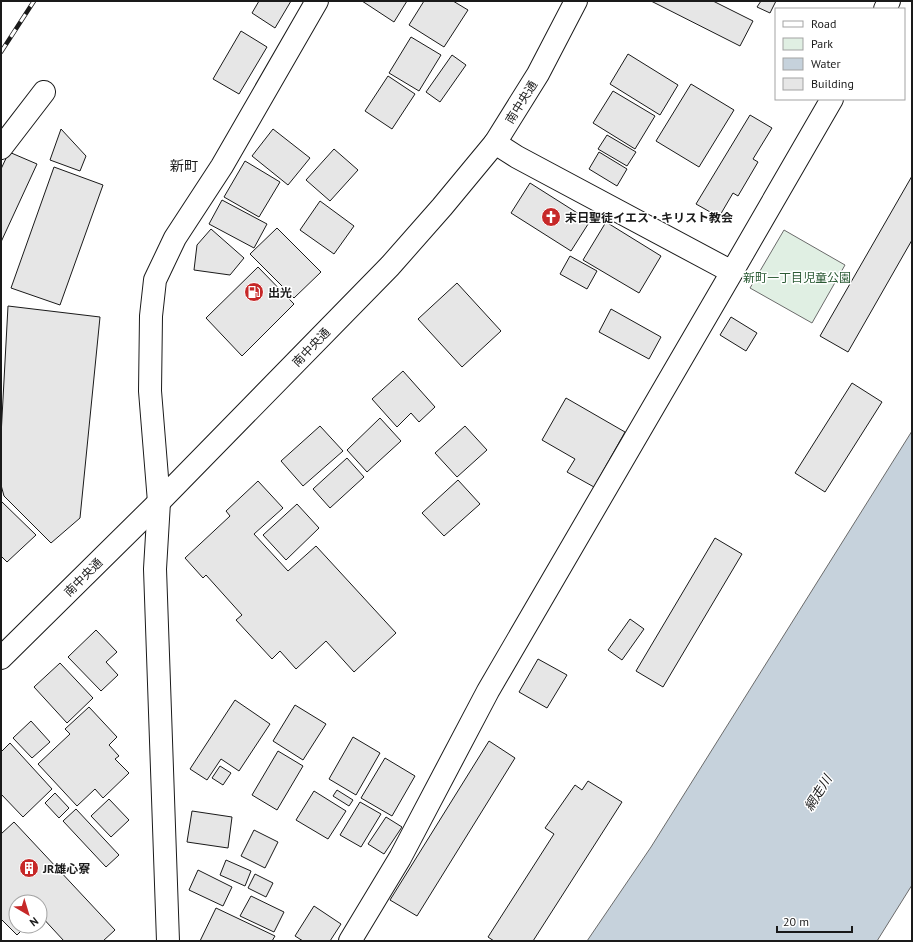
<svg xmlns="http://www.w3.org/2000/svg" width="913" height="942" viewBox="0 0 913 942" font-family="'PT Sans','Noto Sans JP',sans-serif">
  <style>
    .green { fill: #e0efe3; stroke: #6a6a6a }
    .water { fill: #c6d2dc; stroke: #6a6a6a }
    .building { fill: #e6e6e6; stroke: #1a1a1a }
    .lines { fill: none; stroke-linecap: round; stroke-linejoin: round }
    .minor-casing { stroke: #1a1a1a; stroke-width: 24 }
    .highway-casing { stroke: #1a1a1a; stroke-width: 24 }
    .minor { stroke: #fff; stroke-width: 22 }
    .highway { stroke: #fff; stroke-width: 22 }
    .rail-casing { stroke: #1a1a1a; stroke-width: 4.5 }
    .rail { stroke: #fff; stroke-width: 3; stroke-dasharray: 9; stroke-linecap: butt }
    .labels { text-anchor: middle; dominant-baseline: central; stroke-width: 3; stroke-linejoin: round; paint-order: stroke }
    .street-label { font-size: 12px; fill: #1a1a1a; stroke: #fff }
    .poi-label { font-size: 12px; font-weight: bold; fill: #1a1a1a; stroke: #fff; text-anchor: start }
    .park-label { font-size: 12px; fill: #2b5a34; stroke: #fff }
    .water-label { font-size: 13px; font-style: italic; fill: #1a1a1a; stroke: #fff }
    .quarter-label { font-size: 14px; fill: #1a1a1a; stroke: #fff }
  </style>
  <rect width="100%" height="100%" fill="#fff"/>
  <path class="green" d="M 784,230 L 845,265 L 812,323 L 750,288 Z"/>
  <path class="water" d="M 912,431 L 912,885 L 877,941 L 587,941 L 651,847 Z"/>
  <path class="building" d="M 259,1 L 291,1 L 275,28 L 252,13 Z
    M 362,1 L 407,1 L 394,22 Z
    M 424,1 L 453,1 L 468,10 L 444,47 L 409,25 Z
    M 651,1 L 713,1 L 753,21 L 740,46 Z
    M 761,1 L 776,1 L 770,13 L 757,7 Z
    M 241,31 L 267,47 L 239,94 L 213,79 Z
    M 411,37 L 441,55 L 419,91 L 389,73 Z
    M 628,54 L 678,85 L 660,115 L 610,84 Z
    M 452,55 L 466,65 L 440,102 L 426,92 Z
    M 388,76 L 415,94 L 392,129 L 365,111 Z
    M 691,84 L 734,110 L 699,167 L 656,141 Z
    M 613,91 L 655,116 L 635,149 L 593,123 Z
    M 750,115 L 772,128 L 753,159 L 758,162 L 738,196 L 733,193 L 719,217 L 696,204 Z
    M 61,129 L 86,156 L 80,171 L 50,160 Z
    M 273,129 L 310,158 L 288,185 L 252,156 Z
    M 607,135 L 636,152 L 627,166 L 598,149 Z
    M 334,149 L 358,170 L 330,201 L 306,180 Z
    M 9,152 L 37,164 L 1,242 L 1,169 Z
    M 599,152 L 627,169 L 617,186 L 589,169 Z
    M 245,161 L 280,182 L 259,217 L 224,197 Z
    M 54,167 L 103,185 L 60,305 L 11,288 Z
    M 912,176 L 912,240 L 848,352 L 820,336 Z
    M 530,183 L 590,221 L 571,251 L 511,213 Z
    M 222,200 L 267,224 L 254,248 L 209,224 Z
    M 320,201 L 354,226 L 334,254 L 300,230 Z
    M 606,222 L 661,256 L 639,293 L 583,260 Z
    M 277,228 L 321,272 L 294,298 L 250,254 Z
    M 211,229 L 244,258 L 230,275 L 194,270 L 197,245 Z
    M 570,256 L 597,271 L 587,289 L 560,274 Z
    M 258,267 L 294,304 L 242,356 L 206,318 Z
    M 457,283 L 501,331 L 462,367 L 418,319 Z
    M 8,306 L 100,317 L 80,518 L 51,543 L 4,496 L 1,485 L 1,436 Z
    M 611,309 L 661,337 L 649,359 L 599,332 Z
    M 731,317 L 757,333 L 746,351 L 720,335 Z
    M 403,371 L 435,407 L 419,422 L 411,413 L 397,427 L 372,399 Z
    M 852,383 L 882,402 L 825,492 L 795,473 Z
    M 566,398 L 625,432 L 594,487 L 567,472 L 575,459 L 542,440 Z
    M 380,418 L 401,441 L 367,472 L 347,450 Z
    M 320,426 L 343,451 L 303,486 L 281,461 Z
    M 465,426 L 487,450 L 457,477 L 435,453 Z
    M 347,458 L 364,477 L 330,508 L 313,489 Z
    M 458,480 L 480,504 L 444,536 L 422,513 Z
    M 258,481 L 283,508 L 254,534 L 288,571 L 316,546 L 396,633 L 354,672 L 326,641 L 296,669 L 280,651 L 272,659 L 236,620 L 242,615 L 206,575 L 203,578 L 185,558 L 230,516 L 226,511 Z
    M 1,501 L 36,535 L 7,562 L 1,556 Z
    M 297,504 L 319,528 L 286,560 L 263,535 Z
    M 715,538 L 742,554 L 663,687 L 636,671 Z
    M 630,619 L 644,629 L 622,660 L 608,650 Z
    M 96,630 L 117,652 L 106,662 L 118,675 L 101,691 L 68,657 Z
    M 538,659 L 567,675 L 547,708 L 519,692 Z
    M 60,663 L 93,698 L 67,723 L 34,687 Z
    M 235,700 L 270,724 L 239,771 L 221,759 L 207,780 L 190,769 Z
    M 295,705 L 326,724 L 303,760 L 273,741 Z
    M 89,707 L 117,737 L 109,745 L 119,756 L 115,759 L 129,773 L 103,798 L 95,789 L 77,806 L 38,764 L 70,734 L 65,729 Z
    M 31,721 L 50,742 L 32,758 L 13,738 Z
    M 353,737 L 380,753 L 356,795 L 329,779 Z
    M 489,741 L 515,758 L 417,916 L 390,900 Z
    M 10,743 L 52,789 L 23,817 L 1,794 L 1,752 Z
    M 278,751 L 303,766 L 277,810 L 252,795 Z
    M 385,758 L 415,776 L 392,816 L 361,798 Z
    M 220,766 L 231,773 L 223,785 L 212,778 Z
    M 588,781 L 622,802 L 533,941 L 494,941 L 488,937 L 554,834 L 545,828 L 575,785 L 582,790 Z
    M 337,790 L 353,800 L 349,806 L 333,796 Z
    M 314,791 L 346,811 L 328,839 L 296,820 Z
    M 55,793 L 69,808 L 59,818 L 45,803 Z
    M 109,799 L 129,820 L 111,837 L 91,816 Z
    M 360,802 L 381,814 L 361,847 L 340,835 Z
    M 76,809 L 119,855 L 106,867 L 63,821 Z
    M 192,811 L 232,817 L 228,848 L 187,842 Z
    M 386,817 L 402,827 L 384,854 L 368,844 Z
    M 14,822 L 115,930 L 103,941 L 64,941 L 40,915 L 40,902 L 16,902 L 16,926 L 26,926 L 17,935 L 1,919 L 1,834 Z
    M 254,830 L 278,842 L 265,868 L 241,856 Z
    M 226,860 L 251,871 L 245,886 L 220,875 Z
    M 198,870 L 232,887 L 223,906 L 189,890 Z
    M 255,874 L 273,883 L 266,897 L 248,888 Z
    M 251,896 L 284,912 L 274,932 L 240,916 Z
    M 314,906 L 341,924 L 330,941 L 303,941 L 295,936 Z
    M 216,908 L 275,936 L 272,941 L 200,941 Z"/>
  <g class="lines">
    <defs>
      <path id="minor" d="M 885,9 L 889,1
        M 1,148 L 44,92
        M 732,272 L 832,99
        M 168,941 L 155,569 L 159,502 L 150,391 L 151,316 L 155,280 L 175,238 L 222,166 L 317,1
        M 350,941 L 400,858 L 488,691 L 732,272 L 517,157 L 495,143"/>
      <path id="highway" d="M 1,658 L 159,502 L 390,266 L 442,207 L 495,143 L 538,74 L 576,1"/>
    </defs>
    <use href="#minor" class="minor-casing"/>
    <use href="#highway" class="highway-casing"/>
    <use href="#minor" class="minor"/>
    <use href="#highway" class="highway"/>
    <defs>
      <path id="rail" d="M 1,52 L 34,1"/>
    </defs>
    <use href="#rail" class="rail-casing"/>
    <use href="#rail" class="rail"/>
  </g>
  <defs>
    <symbol id="church-disc" viewBox="-11 -11 22 22"><circle r="9.5" fill="#c62828" stroke="#fff"/><path d="M-1.2-6h2.4v3.5h3.3v2.4h-3.3V6h-2.4V-.1h-3.3v-2.4h3.3Z" fill="#fff"/></symbol>
    <symbol id="fuel-disc" viewBox="-11 -11 22 22"><circle r="9.5" fill="#c62828" stroke="#fff"/><path d="M-5.5-6h7V0h2V4h1.3V-2.5L3-4.5l.8-.8L6-3V5H2.5V1h-1V6h-7ZM-4.2-4.7v3.2H.2V-4.7Z" fill="#fff"/></symbol>
    <symbol id="building-disc" viewBox="-11 -11 22 22"><circle r="9.5" fill="#c62828" stroke="#fff"/><path d="M-4-6H4V6H1V3H-1V6H-4ZM-2.5-4.3h1.7v1.8h-1.7ZM.8-4.3h1.7v1.8H.8ZM-2.5-1h1.7V.8h-1.7ZM.8-1h1.7V.8H.8Z" fill="#fff"/></symbol>
  </defs>
  <g fill-rule="evenodd">
    <use href="#church-disc" x="540" y="206" width="22" height="22"/>
    <use href="#fuel-disc" x="243" y="281" width="22" height="22"/>
    <use href="#building-disc" x="18" y="857" width="22" height="22"/>
  </g>
  <g class="labels">
    <g class="street-label">
      <text transform="translate(521 102) rotate(-58)">南中央通</text>
      <text transform="translate(311 347) rotate(-46)">南中央通</text>
      <text transform="translate(83 577) rotate(-45)">南中央通</text>
    </g>
    <g class="poi-label">
      <text x="565" y="217">末日聖徒イエス・キリスト教会</text>
      <text x="268" y="292">出光</text>
      <text x="43" y="868">JR雄心寮</text>
    </g>
    <g class="park-label">
      <text x="797" y="277">新町一丁目児童公園</text>
    </g>
    <g class="water-label">
      <text transform="translate(818 793) rotate(-58)">網走川</text>
    </g>
    <g class="quarter-label">
      <text x="184" y="166">新町</text>
    </g>
  </g>
  <rect width="913" height="942" fill="none" stroke="#1a1a1a" stroke-width="4"/>
  <rect x="775" y="8" width="130" height="92" fill="#ffffff" stroke="#a3a3a3"/>
  <rect x="783" y="21" width="20" height="6" fill="#ffffff" stroke="#a3a3a3"/>
  <text x="811" y="28" font-size="12" fill="#1a1a1a">Road</text>
  <rect x="783" y="38" width="20" height="12" fill="#e0efe3" stroke="#a3a3a3"/>
  <text x="811" y="48" font-size="12" fill="#1a1a1a">Park</text>
  <rect x="783" y="58" width="20" height="12" fill="#c6d2dc" stroke="#a3a3a3"/>
  <text x="811" y="68" font-size="12" fill="#1a1a1a">Water</text>
  <rect x="783" y="78" width="20" height="12" fill="#e6e6e6" stroke="#a3a3a3"/>
  <text x="811" y="88" font-size="12" fill="#1a1a1a">Building</text>
  <g transform="translate(28 914) rotate(142)"><circle r="19" fill="#ffffff" stroke="#a3a3a3"/>
  <path d="M0-3L7 15L0 10L-7 15Z" fill="#c62828"/>
  <text y="-6" font-size="11" font-weight="bold" text-anchor="middle" fill="#1a1a1a">N</text>
  </g>
  <path d="M777 926v6h75v-6" fill="none" stroke="#1a1a1a" stroke-width="2"/>
  <text x="783" y="926" font-size="12" fill="#1a1a1a" stroke="#ffffff" stroke-width="3" paint-order="stroke">20 m</text>
</svg>
